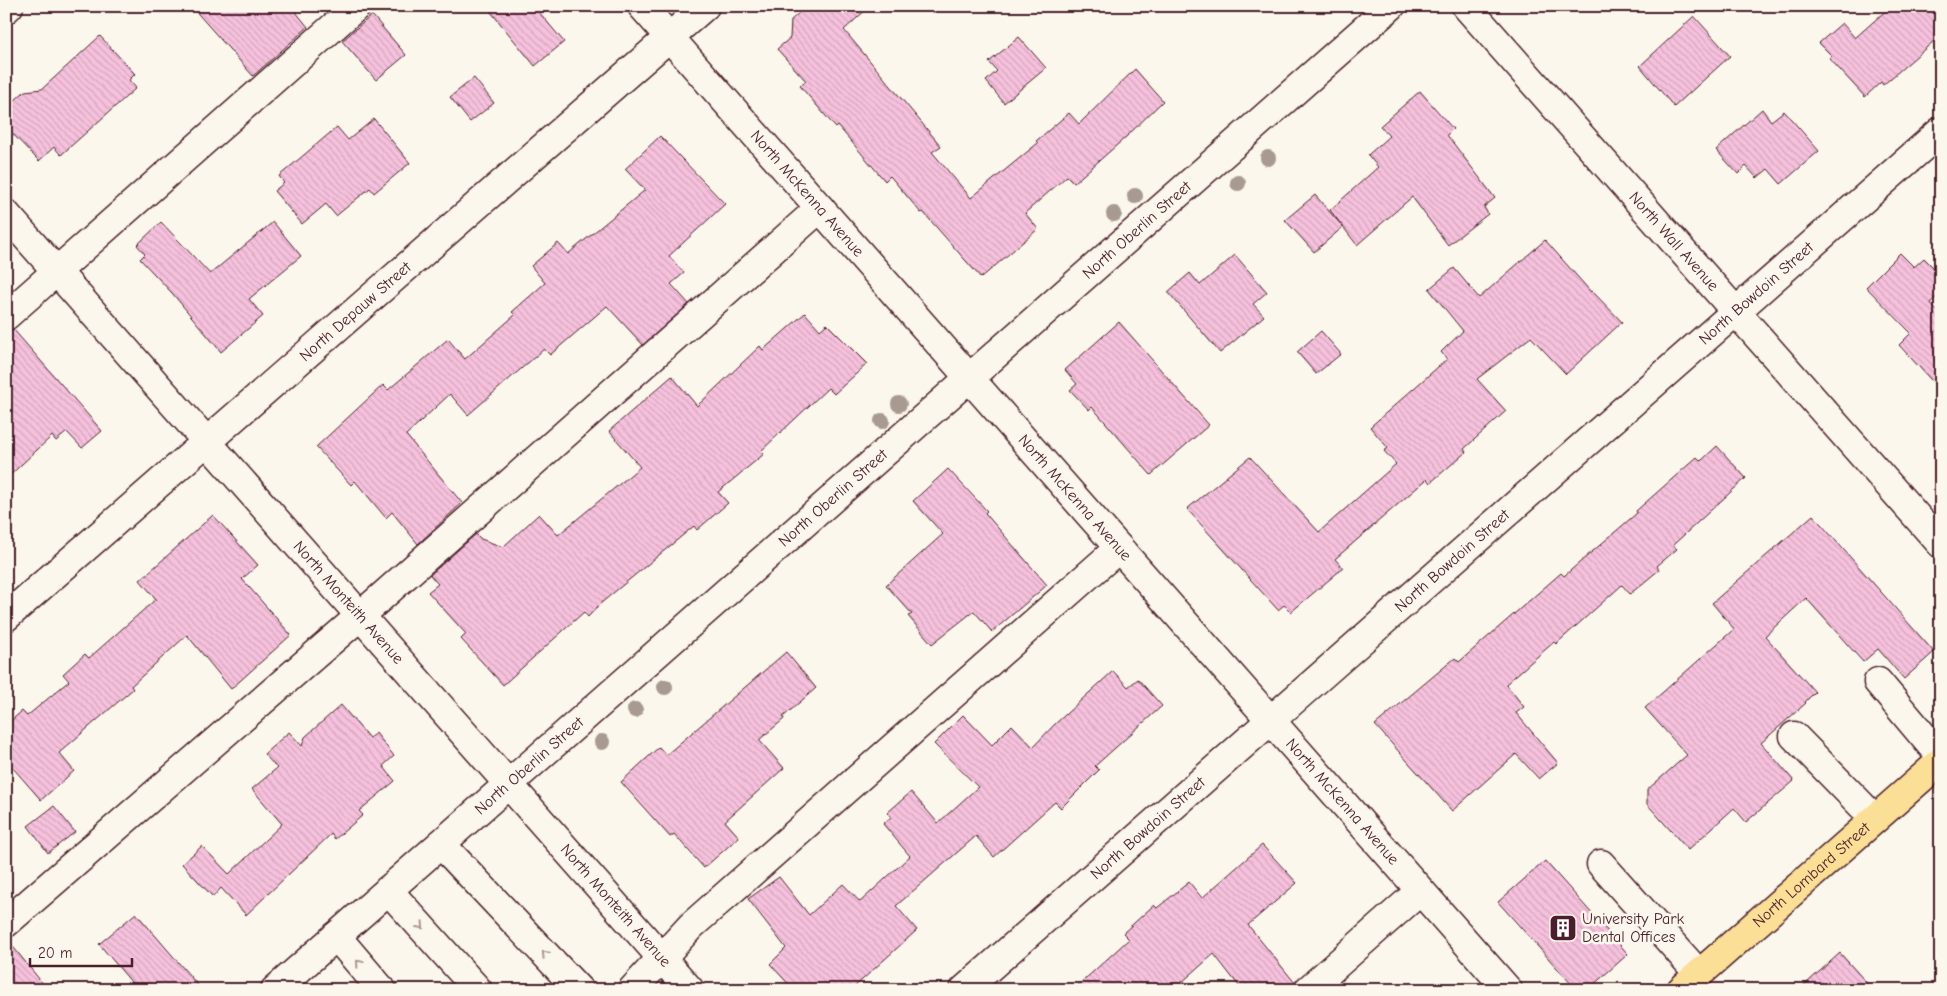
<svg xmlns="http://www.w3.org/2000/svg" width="1947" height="996" viewBox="0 0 1947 996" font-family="'Comic Neue',sans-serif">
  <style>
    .building { fill: url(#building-back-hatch); stroke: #4a1f2b }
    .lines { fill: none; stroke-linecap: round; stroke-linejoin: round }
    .minor-casing { stroke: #4a1f2b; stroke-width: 31 }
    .major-casing { stroke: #4a1f2b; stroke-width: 31 }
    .minor { stroke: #fbf7ec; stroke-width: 28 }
    .major { stroke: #fbdf96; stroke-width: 28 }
    .tree { fill: #a89a91 }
    .oneway { stroke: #ab9695 }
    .labels { text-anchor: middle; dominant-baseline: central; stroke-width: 5; stroke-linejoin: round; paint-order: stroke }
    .street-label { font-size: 16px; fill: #4a1f2b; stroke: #fbf7ec }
    .poi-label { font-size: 16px; fill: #4a1f2b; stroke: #fbf7ec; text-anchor: start }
  </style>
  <defs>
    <pattern id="building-back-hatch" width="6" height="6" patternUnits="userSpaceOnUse" patternTransform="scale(1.25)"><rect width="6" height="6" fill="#f6c1dc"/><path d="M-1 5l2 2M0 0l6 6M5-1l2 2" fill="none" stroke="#d4a5bd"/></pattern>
  </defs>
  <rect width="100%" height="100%" fill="#fbf7ec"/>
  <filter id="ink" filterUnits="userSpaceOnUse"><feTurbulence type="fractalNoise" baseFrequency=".02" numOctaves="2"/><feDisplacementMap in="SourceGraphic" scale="10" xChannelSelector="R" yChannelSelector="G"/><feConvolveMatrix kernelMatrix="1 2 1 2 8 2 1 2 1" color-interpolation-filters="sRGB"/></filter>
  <g filter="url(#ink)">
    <path class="building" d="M 191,6 L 291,6 L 308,27 L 253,76 Z
      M 486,6 L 534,6 L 564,42 L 535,66 Z
      M 807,6 L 870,6 L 844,30 L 941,146 L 932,152 L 971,198 L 1038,143 L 1036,141 L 1069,113 L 1079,124 L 1135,69 L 1163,101 L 1126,137 L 1074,183 L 1067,176 L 1025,213 L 1038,229 L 981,278 L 923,212 L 921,213 L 890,176 L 885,181 L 838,126 L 836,128 L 800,86 L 806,81 L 777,49 L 790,38 L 791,20 Z
      M 1891,6 L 1941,6 L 1941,35 L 1883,85 L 1881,82 L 1865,97 L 1829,58 L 1832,56 L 1819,43 L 1842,23 L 1855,38 Z
      M 372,15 L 406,55 L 376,80 L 342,41 Z
      M 1694,16 L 1730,56 L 1674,107 L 1640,66 Z
      M 100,36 L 135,74 L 129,80 L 136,88 L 61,155 L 54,147 L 39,161 L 6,127 L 6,108 L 25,91 L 42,89 Z
      M 1019,37 L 1046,68 L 1004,103 L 986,81 L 997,71 L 989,62 Z
      M 474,78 L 494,103 L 470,122 L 450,97 Z
      M 1420,91 L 1453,129 L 1447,135 L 1495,198 L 1484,207 L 1488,214 L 1448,245 L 1412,197 L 1357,245 L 1330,210 L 1378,167 L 1368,155 L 1389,136 L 1380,126 Z
      M 1762,109 L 1771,121 L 1784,111 L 1819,151 L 1781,184 L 1768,169 L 1757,178 L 1746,166 L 1738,174 L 1716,150 Z
      M 374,119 L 410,163 L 374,193 L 370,188 L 336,216 L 326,204 L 302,224 L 274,191 L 284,183 L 279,176 L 337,127 L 348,140 Z
      M 660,136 L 725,204 L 669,256 L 684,273 L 671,284 L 689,304 L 643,345 L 607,306 L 550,355 L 544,349 L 468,415 L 450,394 L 406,435 L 462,503 L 418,544 L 392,512 L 386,518 L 355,481 L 351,485 L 316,447 L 383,385 L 388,390 L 448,339 L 465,359 L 515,315 L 512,312 L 545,283 L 531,266 L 558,243 L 568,254 L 645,190 L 625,169 Z
      M 1315,195 L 1343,227 L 1314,252 L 1285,220 Z
      M 161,222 L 210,274 L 273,222 L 301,256 L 249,299 L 263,316 L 221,352 L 172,293 L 140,259 L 145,254 L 137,245 Z
      M 1545,240 L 1591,292 L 1592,291 L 1622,322 L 1566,374 L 1531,337 L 1477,379 L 1506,411 L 1464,449 L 1466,452 L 1430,483 L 1427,479 L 1335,559 L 1343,568 L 1291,612 L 1284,605 L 1278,610 L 1187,509 L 1250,457 L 1319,532 L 1396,464 L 1384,451 L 1388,448 L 1370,427 L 1447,359 L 1441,352 L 1463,331 L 1429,289 L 1454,268 L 1479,298 Z
      M 1900,253 L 1914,267 L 1924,258 L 1941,275 L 1941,293 L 1930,303 L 1937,311 L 1941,307 L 1941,391 L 1899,345 L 1911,333 L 1866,287 Z
      M 1235,255 L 1267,292 L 1253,304 L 1264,316 L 1220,353 L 1168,292 L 1190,273 L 1200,285 Z
      M 805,313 L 820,330 L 827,324 L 867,364 L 834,394 L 828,388 L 761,451 L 764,454 L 718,492 L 728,503 L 697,530 L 694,526 L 600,604 L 588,617 L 584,612 L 503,685 L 461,639 L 466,634 L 428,592 L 438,584 L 430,575 L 476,534 L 481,539 L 503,547 L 539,514 L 558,535 L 640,467 L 609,431 L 672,376 L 697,406 L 760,346 L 763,350 Z
      M 1119,322 L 1209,425 L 1151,475 L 1092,407 L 1089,410 L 1070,390 L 1077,384 L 1065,370 Z
      M 13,329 L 102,431 L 82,448 L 67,432 L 56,441 L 52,436 L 6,479 L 6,331 Z
      M 1321,331 L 1341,354 L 1316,374 L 1297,352 Z
      M 1717,446 L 1746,478 L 1673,545 L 1677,549 L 1657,566 L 1659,570 L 1630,594 L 1622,585 L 1556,644 L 1554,642 L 1506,684 L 1524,707 L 1516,713 L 1558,763 L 1539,779 L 1516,754 L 1452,811 L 1375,725 L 1455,658 L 1459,662 L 1561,573 L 1564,576 L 1637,513 L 1636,511 L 1697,457 L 1701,461 Z
      M 948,469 L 987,511 L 985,513 L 1047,585 L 992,632 L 974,611 L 932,644 L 908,616 L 912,614 L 886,585 L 943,534 L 913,501 Z
      M 213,515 L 258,565 L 242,579 L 291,635 L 231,689 L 187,635 L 131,686 L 133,689 L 59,753 L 74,771 L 41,800 L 6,760 L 6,725 L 22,711 L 27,716 L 69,681 L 63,674 L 85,654 L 89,658 L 156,599 L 140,580 Z
      M 1813,515 L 1934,652 L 1904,679 L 1878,649 L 1863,662 L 1806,598 L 1765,636 L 1815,692 L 1805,702 L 1806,703 L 1761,743 L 1794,781 L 1746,822 L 1734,808 L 1688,850 L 1647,804 L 1647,790 L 1687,755 L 1645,708 L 1734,629 L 1712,603 Z
      M 786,652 L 816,688 L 783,717 L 784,719 L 759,740 L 784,768 L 725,821 L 739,837 L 704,868 L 674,834 L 670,837 L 621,782 L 659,747 L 666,755 Z
      M 1113,671 L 1128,687 L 1138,679 L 1162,706 L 1095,766 L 1099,770 L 1061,808 L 1055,802 L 994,857 L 976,836 L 896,906 L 917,930 L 851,990 L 794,990 L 770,964 L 786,948 L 748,899 L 779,877 L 809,915 L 843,884 L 860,902 L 910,856 L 883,824 L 891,817 L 887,813 L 911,792 L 938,823 L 978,787 L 934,744 L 963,715 L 992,745 L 1012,725 L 1033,747 L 1054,725 Z
      M 341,705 L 369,738 L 376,733 L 394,756 L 383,766 L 395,781 L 359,811 L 363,815 L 335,839 L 331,834 L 246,915 L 221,888 L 213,897 L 182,864 L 202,846 L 229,874 L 282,824 L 252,789 L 277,768 L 264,754 L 289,732 L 302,746 L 305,737 Z
      M 54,806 L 75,832 L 48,853 L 28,826 Z
      M 1262,845 L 1297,883 L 1248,925 L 1295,983 L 1293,990 L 1242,990 L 1214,954 L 1173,990 L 1073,990 L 1129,939 L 1123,933 L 1154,905 L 1157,908 L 1189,882 L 1202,898 Z
      M 1545,861 L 1628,954 L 1591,987 L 1574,987 L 1498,902 Z
      M 136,913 L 202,990 L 138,990 L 99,944 Z
      M 6,938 L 48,990 L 6,990 Z
      M 1840,953 L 1873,990 L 1799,990 Z"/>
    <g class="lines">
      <defs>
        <g id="minor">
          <path id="s1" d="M 642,6 L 1508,990"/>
          <path id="s2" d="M 1466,6 L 1941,544"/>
          <path d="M 6,9 L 9,6"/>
          <path id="s3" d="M 6,214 L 690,990"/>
          <path d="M 6,316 L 357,6"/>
          <path id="s4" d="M 6,617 L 705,6"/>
          <path d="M 1878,682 L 1941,757"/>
          <path d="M 1794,736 L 1875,819"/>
          <path d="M 441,844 L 579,990"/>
          <path d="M 1601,864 L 1699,974"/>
          <path d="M 388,890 L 478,990"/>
          <path d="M 6,923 L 360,616 L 820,208"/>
          <path d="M 336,936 L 382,990"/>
          <path id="s5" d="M 275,990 L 1391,6"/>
          <path d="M 632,990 L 691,926 L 1119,548"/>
          <path id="s6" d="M 964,990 L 1941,131"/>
          <path d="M 1308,990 L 1420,891"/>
        </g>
        <g id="major">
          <path id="s7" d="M 1681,990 L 1941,761"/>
        </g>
      </defs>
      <use href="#minor" class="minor-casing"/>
      <use href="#major" class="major-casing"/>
      <use href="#minor" class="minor"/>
      <use href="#major" class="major"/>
    </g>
    <g class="tree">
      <circle cx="1268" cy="158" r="8"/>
      <circle cx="1238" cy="183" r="8"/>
      <circle cx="1135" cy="196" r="8"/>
      <circle cx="1114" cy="214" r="8"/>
      <circle cx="899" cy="404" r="8"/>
      <circle cx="882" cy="421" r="8"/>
      <circle cx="665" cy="687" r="8"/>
      <circle cx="635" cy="710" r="8"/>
      <circle cx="602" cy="742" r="8"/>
    </g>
    <defs><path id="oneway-chevron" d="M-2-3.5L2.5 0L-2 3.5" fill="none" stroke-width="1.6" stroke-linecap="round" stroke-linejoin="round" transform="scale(1.25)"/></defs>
    <g class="oneway">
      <use href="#oneway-chevron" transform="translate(421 926) rotate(48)"/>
      <use href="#oneway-chevron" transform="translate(545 954) rotate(-134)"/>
      <use href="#oneway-chevron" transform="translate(359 963) rotate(-131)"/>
    </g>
  </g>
  <defs>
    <symbol id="building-square" viewBox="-11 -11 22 22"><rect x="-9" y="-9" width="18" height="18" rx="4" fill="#4a1f2b" stroke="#fbf7ec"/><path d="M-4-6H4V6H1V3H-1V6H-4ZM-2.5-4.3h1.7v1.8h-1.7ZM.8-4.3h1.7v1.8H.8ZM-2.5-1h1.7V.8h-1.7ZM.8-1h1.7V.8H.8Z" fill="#fff"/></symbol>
  </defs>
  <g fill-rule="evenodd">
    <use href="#building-square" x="1547" y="912" width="32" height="32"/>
  </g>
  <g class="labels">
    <g class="street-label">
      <text stroke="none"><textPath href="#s1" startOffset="250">North McKenna Avenue</textPath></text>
      <text stroke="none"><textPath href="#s5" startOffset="1149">North Oberlin Street</textPath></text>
      <text stroke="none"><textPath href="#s2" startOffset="314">North Wall Avenue</textPath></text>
      <text stroke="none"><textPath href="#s6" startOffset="1055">North Bowdoin Street</textPath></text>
      <text stroke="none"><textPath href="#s4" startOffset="464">North Depauw Street</textPath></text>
      <text stroke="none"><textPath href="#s5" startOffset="744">North Oberlin Street</textPath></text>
      <text stroke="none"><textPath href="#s1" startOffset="655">North McKenna Avenue</textPath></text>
      <text stroke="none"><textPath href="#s6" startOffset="650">North Bowdoin Street</textPath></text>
      <text stroke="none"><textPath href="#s3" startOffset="518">North Monteith Avenue</textPath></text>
      <text stroke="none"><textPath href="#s5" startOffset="339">North Oberlin Street</textPath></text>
      <text stroke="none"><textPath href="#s1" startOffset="1060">North McKenna Avenue</textPath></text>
      <text stroke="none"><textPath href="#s6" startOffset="245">North Bowdoin Street</textPath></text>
      <text stroke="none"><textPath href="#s7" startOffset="174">North Lombard Street</textPath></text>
      <text stroke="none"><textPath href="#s3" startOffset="922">North Monteith Avenue</textPath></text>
    </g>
    <g class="poi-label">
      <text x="1582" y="919">University Park<tspan x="1582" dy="18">Dental Offices</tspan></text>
    </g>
  </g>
  <rect width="1947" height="996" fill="none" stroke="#fbf7ec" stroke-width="25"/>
  <rect x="12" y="12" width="1922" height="971" fill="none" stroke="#4a1f2b" stroke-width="2" filter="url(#ink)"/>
  <path d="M30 958v8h102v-8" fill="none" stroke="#4a1f2b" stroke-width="2.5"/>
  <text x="38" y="958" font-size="15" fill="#4a1f2b" stroke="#fbf7ec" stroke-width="4" paint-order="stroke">20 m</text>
</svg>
